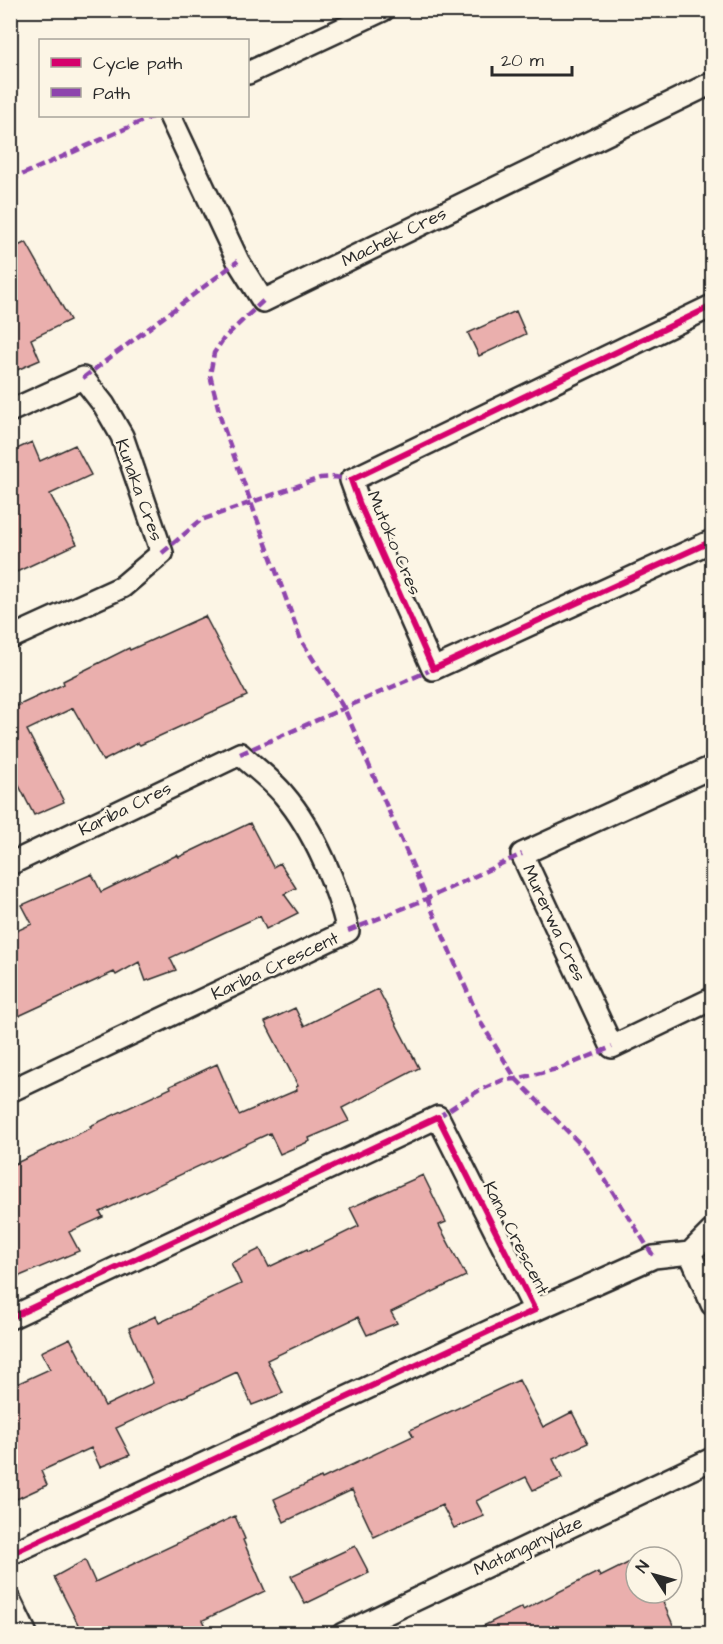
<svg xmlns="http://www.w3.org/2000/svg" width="723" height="1644" viewBox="0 0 723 1644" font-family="'Architects Daughter',sans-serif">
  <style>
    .building { fill: #eaafad; stroke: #2b2b2b; stroke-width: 1.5 }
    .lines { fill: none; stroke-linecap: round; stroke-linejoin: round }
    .minor-casing { stroke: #2b2b2b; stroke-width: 26 }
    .minor { stroke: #fcf5e5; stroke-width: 21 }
    .quiet { stroke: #8e44ad; stroke-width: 4.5; stroke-dasharray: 9 4.5; stroke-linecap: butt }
    .cycleway-casing { stroke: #fcf5e5; stroke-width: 10 }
    .cycleway { stroke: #d6006c; stroke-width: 6 }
    .labels { text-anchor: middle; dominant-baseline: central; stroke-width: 5; stroke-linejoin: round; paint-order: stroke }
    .street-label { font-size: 18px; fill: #2b2b2b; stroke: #fcf5e5 }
  </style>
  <rect width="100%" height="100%" fill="#fcf5e5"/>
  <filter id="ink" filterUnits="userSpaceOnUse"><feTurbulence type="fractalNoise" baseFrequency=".0167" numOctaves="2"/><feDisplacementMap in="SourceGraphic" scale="12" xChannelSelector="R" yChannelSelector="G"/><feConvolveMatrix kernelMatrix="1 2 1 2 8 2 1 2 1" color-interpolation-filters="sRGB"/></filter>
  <g filter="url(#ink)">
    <path class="building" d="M 26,242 L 70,320 L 31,339 L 40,360 L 10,373 L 10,250 Z
      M 516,311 L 526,334 L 479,356 L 468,333 Z
      M 32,442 L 40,461 L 75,445 L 91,475 L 50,494 L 77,544 L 10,575 L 10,452 Z
      M 205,616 L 247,696 L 140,745 L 138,743 L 103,761 L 73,708 L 27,730 L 64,802 L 34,815 L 10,768 L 10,698 L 15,707 L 64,684 L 63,681 L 129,648 L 130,650 Z
      M 250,823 L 273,867 L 280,863 L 296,888 L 284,894 L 298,913 L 266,929 L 260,916 L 223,933 L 170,958 L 176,970 L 146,981 L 139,962 L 116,975 L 114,972 L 10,1020 L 10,934 L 32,924 L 22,905 L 92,874 L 101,892 L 177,855 L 179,857 Z
      M 378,989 L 419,1068 L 342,1108 L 349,1121 L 309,1138 L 310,1141 L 280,1154 L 270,1133 L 100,1212 L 103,1217 L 69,1232 L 79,1251 L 10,1280 L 10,1166 L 91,1128 L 90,1126 L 171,1088 L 170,1086 L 217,1064 L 239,1115 L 297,1090 L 296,1087 L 298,1086 L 265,1022 L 295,1008 L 304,1026 Z
      M 423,1175 L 446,1222 L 439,1225 L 466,1276 L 391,1312 L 397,1323 L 367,1335 L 358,1317 L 267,1360 L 283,1393 L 252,1405 L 237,1372 L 116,1428 L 130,1455 L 100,1467 L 91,1448 L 41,1471 L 47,1485 L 10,1502 L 10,1387 L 50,1369 L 41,1352 L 70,1338 L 105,1406 L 153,1383 L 129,1328 L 156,1316 L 159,1323 L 241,1284 L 231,1263 L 260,1249 L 269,1267 L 307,1249 L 308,1251 L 359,1226 L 350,1208 Z
      M 519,1380 L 543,1427 L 572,1412 L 588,1443 L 553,1459 L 562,1478 L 533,1490 L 526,1477 L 476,1501 L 484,1516 L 454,1528 L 442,1505 L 374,1537 L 352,1490 L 284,1522 L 274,1499 L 321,1477 L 322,1479 L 413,1436 L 410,1430 Z
      M 235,1516 L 245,1539 L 243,1540 L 265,1591 L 203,1620 L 206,1626 L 190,1634 L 83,1634 L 54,1577 L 85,1560 L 95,1582 Z
      M 355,1546 L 369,1573 L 305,1604 L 291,1576 Z
      M 636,1559 L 636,1593 L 659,1593 L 677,1634 L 467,1634 L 522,1607 L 523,1610 L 598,1572 L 600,1577 Z"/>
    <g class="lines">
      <defs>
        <path id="minor" d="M 248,73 L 383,10
          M 170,116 L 238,261 L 263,301 L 712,83
          M 712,306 L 351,480 L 360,505 L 433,669 L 712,541
          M 10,411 L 83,378 L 104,405 L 122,436 L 162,553 L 122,587 L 10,638
          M 712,767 L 522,854 L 612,1047 L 712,999
          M 10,864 L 240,754 C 254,767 272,780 284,795 C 314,830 338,887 348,931 L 10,1091
          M 712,1231 L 690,1253 L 712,1304
          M 535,1310 L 654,1257 L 690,1253
          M 10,1318 L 438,1117 L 535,1310 L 10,1554
          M 10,1601 L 26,1634
          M 343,1634 L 712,1459"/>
      </defs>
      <use href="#minor" class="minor-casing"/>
      <use href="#minor" class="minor"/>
      <path class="quiet" d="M 10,180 L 154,116
        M 263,301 L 224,338 L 214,353 L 210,375 L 222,423 L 301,640 L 345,710 L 481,1023 L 516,1079 L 587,1151 L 654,1257
        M 83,378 L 238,261
        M 162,553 L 201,520 L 320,478 L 335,477 L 351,480
        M 240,754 L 433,669
        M 348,931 L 426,899 L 522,854
        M 438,1117 L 478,1091 L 503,1080 L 516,1079 L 561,1068 L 612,1047"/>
      <defs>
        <path id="cycleway" d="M 712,306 L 351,480 L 360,505 L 433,669 L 712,541
          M 10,1318 L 438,1117 L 535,1310 L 10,1554"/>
      </defs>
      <use href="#cycleway" class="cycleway-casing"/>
      <use href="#cycleway" class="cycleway"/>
    </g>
  </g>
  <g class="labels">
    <g class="street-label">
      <text transform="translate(394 237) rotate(-26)">Machek Cres</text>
      <text transform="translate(139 490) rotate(70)">Kunaka Cres</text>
      <text transform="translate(394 543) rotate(67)">Mutoko Cres</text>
      <text transform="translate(125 809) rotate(-26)">Kariba Cres</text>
      <text transform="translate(554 923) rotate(65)">Murerwa Cres</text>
      <text transform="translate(275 966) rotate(-25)">Kariba Crescent</text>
      <text transform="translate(516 1238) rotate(63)">Kana Crescent</text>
      <text transform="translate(528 1546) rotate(-25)">Matanganyidze</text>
    </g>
  </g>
  <rect width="723" height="1644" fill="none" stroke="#fcf5e5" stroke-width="36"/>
  <rect x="18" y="18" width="687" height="1608" fill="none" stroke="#2b2b2b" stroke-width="2" filter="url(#ink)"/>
  <rect x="39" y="39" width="210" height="78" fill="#fcf5e5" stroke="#a8a49b" stroke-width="1.5"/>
  <rect x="51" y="58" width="30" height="9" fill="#d6006c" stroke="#a8a49b" stroke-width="1.5"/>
  <text x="93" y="69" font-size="18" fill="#2b2b2b">Cycle path</text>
  <rect x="51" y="88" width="30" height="9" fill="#8e44ad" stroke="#a8a49b" stroke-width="1.5"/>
  <text x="93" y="99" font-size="18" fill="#2b2b2b">Path</text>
  <g transform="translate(654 1575) rotate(306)"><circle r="28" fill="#fcf5e5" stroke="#a8a49b" stroke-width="1.5"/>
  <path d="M0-4.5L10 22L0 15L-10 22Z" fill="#2b2b2b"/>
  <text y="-9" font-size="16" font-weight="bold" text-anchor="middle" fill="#2b2b2b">N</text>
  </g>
  <path d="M492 66v9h80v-9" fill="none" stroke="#2b2b2b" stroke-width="3"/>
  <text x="501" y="66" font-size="18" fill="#2b2b2b" stroke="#fcf5e5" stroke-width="4.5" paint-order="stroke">20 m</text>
</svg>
